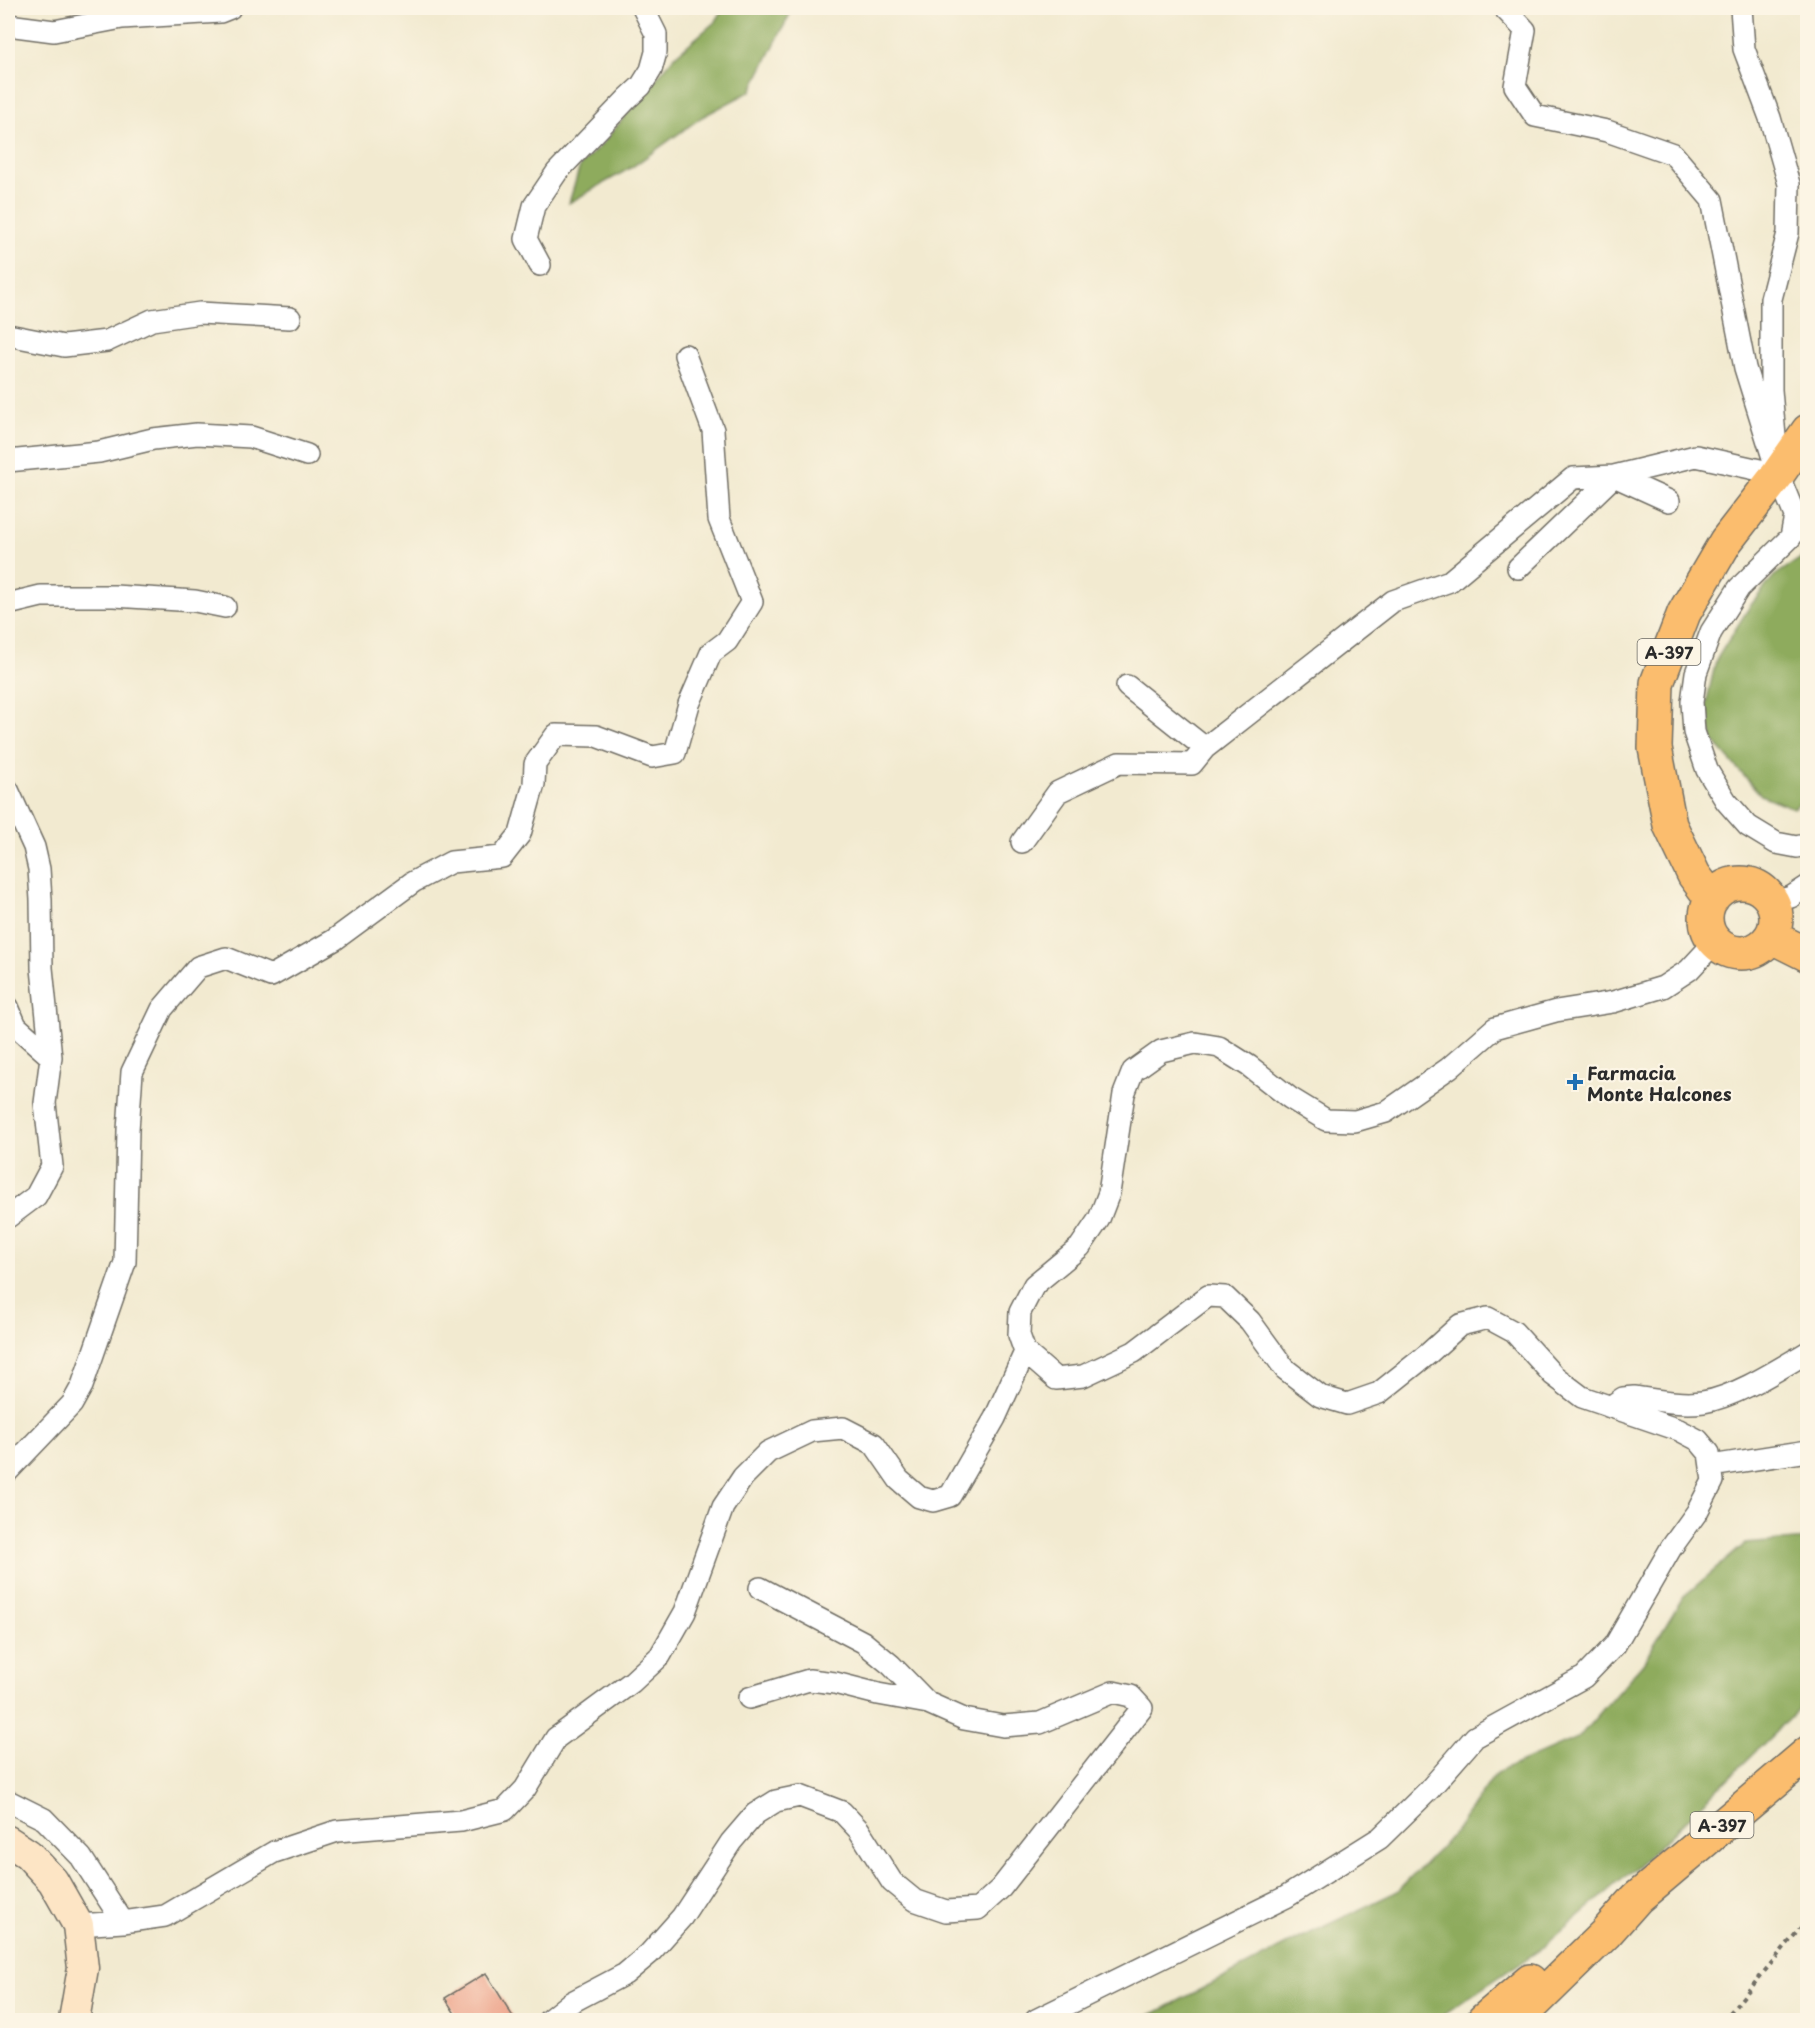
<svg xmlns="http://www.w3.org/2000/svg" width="1815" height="2028" viewBox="0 0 1815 2028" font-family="'Playpen Sans',sans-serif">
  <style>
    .forest { fill: #8eab5d; stroke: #5c6b44; stroke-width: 1.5 }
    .building { fill: #ed9f85 }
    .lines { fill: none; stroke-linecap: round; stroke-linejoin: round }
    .street-casing { stroke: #716e65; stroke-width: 24 }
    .secondary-casing { stroke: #716e65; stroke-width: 33 }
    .primary-casing { stroke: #716e65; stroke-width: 36 }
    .path { stroke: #716e65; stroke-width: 4; stroke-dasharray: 4.5 4.5; stroke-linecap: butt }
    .street { stroke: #fff; stroke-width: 21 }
    .secondary { stroke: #fde5c5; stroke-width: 30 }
    .primary { stroke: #fbbd6e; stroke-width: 33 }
    .poi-dot { fill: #1f6fb2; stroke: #fcf5e5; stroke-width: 2 }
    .labels { text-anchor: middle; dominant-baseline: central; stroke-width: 4.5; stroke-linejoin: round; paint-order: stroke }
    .shield { fill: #fcf5e5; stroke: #6a6863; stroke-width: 1.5 }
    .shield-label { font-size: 16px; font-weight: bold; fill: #2b2b2b }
    .poi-label { font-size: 18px; font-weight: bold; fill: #2b2b2b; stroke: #fcf5e5; text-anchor: start }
  </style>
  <rect width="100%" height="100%" fill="#fcf5e5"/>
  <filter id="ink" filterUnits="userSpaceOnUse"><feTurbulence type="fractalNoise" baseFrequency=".0167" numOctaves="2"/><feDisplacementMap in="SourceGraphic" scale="12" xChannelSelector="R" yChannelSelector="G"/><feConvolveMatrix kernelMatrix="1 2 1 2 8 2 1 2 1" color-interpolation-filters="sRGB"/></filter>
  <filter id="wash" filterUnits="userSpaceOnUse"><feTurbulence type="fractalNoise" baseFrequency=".008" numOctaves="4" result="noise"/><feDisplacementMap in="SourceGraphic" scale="24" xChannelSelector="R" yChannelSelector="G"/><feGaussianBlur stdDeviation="1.35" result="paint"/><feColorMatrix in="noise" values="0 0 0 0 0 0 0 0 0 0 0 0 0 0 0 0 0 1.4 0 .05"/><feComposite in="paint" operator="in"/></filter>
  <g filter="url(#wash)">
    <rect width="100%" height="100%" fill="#f2ead0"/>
    <path class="forest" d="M 724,8 L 793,8 L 751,91 L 702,117 L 632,167 L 569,203 L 580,166 L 602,144 L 675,56 L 716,21 Z
      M 1807,554 L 1807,798 L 1793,808 L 1761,795 L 1712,740 L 1706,704 L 1716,660 L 1750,606 L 1774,576 Z
      M 1807,1539 L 1807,1648 L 1799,1709 L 1648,1857 L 1541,1949 L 1435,2020 L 1134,2020 L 1157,2012 L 1294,1941 L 1398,1891 L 1456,1831 L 1496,1773 L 1579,1737 L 1643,1663 L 1683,1597 L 1745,1544 Z"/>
    <g id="blocks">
      <path class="building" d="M 486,1973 L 515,2020 L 459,2020 L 445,1998 Z"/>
    </g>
  </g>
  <g filter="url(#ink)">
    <use href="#blocks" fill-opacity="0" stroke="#716e65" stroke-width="1.5"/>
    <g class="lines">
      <defs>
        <path id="street" d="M 1504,8 L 1525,30 L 1515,86 L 1535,116 L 1607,131 L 1673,154 L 1712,200 L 1745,368 L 1778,474 L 1795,516 L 1791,537 L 1739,588 L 1711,632 L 1696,673 L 1692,702 L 1694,732 L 1707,770 L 1726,801 L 1748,826 L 1776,843 L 1797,847 L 1808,844
          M 1741,8 L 1744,49 L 1770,118 L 1789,184 L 1788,233 L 1771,299 L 1771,390 L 1775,437
          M 8,25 L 54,31 L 122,18 L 220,12 L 230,8
          M 540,265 L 526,239 L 534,206 L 557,172 L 628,98 L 641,86 L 651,70 L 656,52 L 656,34 L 643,8
          M 8,335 L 64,346 L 107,341 L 152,320 L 200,313 L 290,318
          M 8,461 L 99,452 L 153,439 L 197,434 L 251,437 L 307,455
          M 1614,476 L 1669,501
          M 1518,568 L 1614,476
          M 8,604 L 41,596 L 114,596 L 195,601 L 225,607
          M 1127,686 L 1205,748
          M 8,790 L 34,847 L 39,869 L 41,900 L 42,968 L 51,1057 L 45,1103 L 52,1166 L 36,1196 L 8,1217
          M 1022,842 L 1058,792 L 1119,763 L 1192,764 L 1205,748 L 1393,601 L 1450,581 L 1573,478 L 1614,476 L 1696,456 L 1778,474
          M 1773,902 L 1791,897 L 1808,886
          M 8,1007 L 16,1026 L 51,1057
          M 1610,1407 L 1623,1398 L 1634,1397 C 1656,1400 1681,1405 1703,1402 C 1736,1397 1779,1369 1808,1352
          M 1711,1466 L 1808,1451
          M 8,1471 L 72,1404 L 82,1386 L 125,1262 L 128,1130 L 132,1072 L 162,1009 L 198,967 L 226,958 L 271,976 L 334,940 L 413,882 L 451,862 L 502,857 L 520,834 L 534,784 L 535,764 L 556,735 L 596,736 L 652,757 L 675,753 L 689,704 L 711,653 L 727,641 L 752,602 L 719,519 L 713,430 L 685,355
          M 760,1588 L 863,1642 L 891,1665 L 928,1703
          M 8,1801 L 44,1819 L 81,1857 L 123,1922
          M 78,1925 L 123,1922 L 165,1916 L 274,1852 L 337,1831 L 461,1821 L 505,1810 L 525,1789 L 556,1738 L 632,1682 L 660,1656 L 685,1612 L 723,1507 L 743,1477 L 768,1452 L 812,1431 L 843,1428 L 874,1444 L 899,1480 L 919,1497 L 933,1501 L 950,1496 L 995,1418 L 1025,1352
          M 549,2020 L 570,2003 L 625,1974 L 649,1954 L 682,1917 L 731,1842 L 755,1814 L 776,1801 L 800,1796 L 842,1812 L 859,1830 L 892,1882 L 914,1900 L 946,1911 L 978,1909 L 1001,1888 L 1142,1708 L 1131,1696 L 1113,1692 L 1040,1723 L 1003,1726 L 964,1719 L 928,1703 L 878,1694 L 835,1683 L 809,1680 L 749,1698
          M 1036,2020 L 1286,1897 L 1380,1838 L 1429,1790 L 1475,1737 L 1584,1677 L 1615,1645 L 1671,1548 L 1697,1512 L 1713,1481 L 1709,1453 L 1698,1440 L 1679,1430 L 1582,1397 L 1553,1375 L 1514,1332 L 1488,1318 L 1460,1325 L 1428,1354 L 1379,1393 L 1347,1404 L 1320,1396 L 1285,1369 L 1250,1321 L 1225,1297 L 1208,1296 L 1134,1352 L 1083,1376 L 1056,1379 L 1025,1352 L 1019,1335 L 1020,1312 L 1034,1285 L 1080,1247 L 1099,1219 L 1109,1193 L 1124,1094 L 1133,1071 L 1161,1051 L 1195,1043 L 1219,1047 L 1249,1066 L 1290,1098 L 1326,1120 L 1355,1121 L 1386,1112 L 1449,1068 L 1495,1028 L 1556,1011 L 1613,1002 L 1663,987 L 1689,970 L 1715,942"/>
        <path id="secondary" d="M 8,1841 L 28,1854 L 53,1881 L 78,1925 L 83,1968 L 74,2020"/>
        <path id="primary" d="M1706 918a35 35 0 1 1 70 0a35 35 0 1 1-70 0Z
          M 1712,899 L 1694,875 L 1670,825 L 1655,748 L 1657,683 L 1684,613 L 1726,541 L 1778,474 L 1808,431
          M 1772,937 L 1808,955
          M 1484,2020 L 1530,1981
          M 1517,2020 L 1605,1934 L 1637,1898 L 1808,1753"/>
      </defs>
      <use href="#street" class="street-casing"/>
      <use href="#secondary" class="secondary-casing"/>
      <use href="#primary" class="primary-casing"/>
      <path class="path" d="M 1724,2020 L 1808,1919"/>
      <use href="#street" class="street"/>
      <use href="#secondary" class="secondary"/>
      <use href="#primary" class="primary"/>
    </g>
  </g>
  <path class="poi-dot" d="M1572 1073h6v6h6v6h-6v6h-6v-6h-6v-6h6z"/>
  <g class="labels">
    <g class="shield">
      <rect x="1637.5" y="639" width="63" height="26" rx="4.5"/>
      <rect x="1690.5" y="1812" width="63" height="26" rx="4.5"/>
    </g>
    <g class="shield-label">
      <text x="1669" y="652">A-397</text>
      <text x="1722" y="1825">A-397</text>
    </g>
    <g class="poi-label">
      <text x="1587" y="1072">Farmacia<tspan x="1587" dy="21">Monte Halcones</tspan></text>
    </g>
  </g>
  <rect width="1815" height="2028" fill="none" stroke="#fcf5e5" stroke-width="30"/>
</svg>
